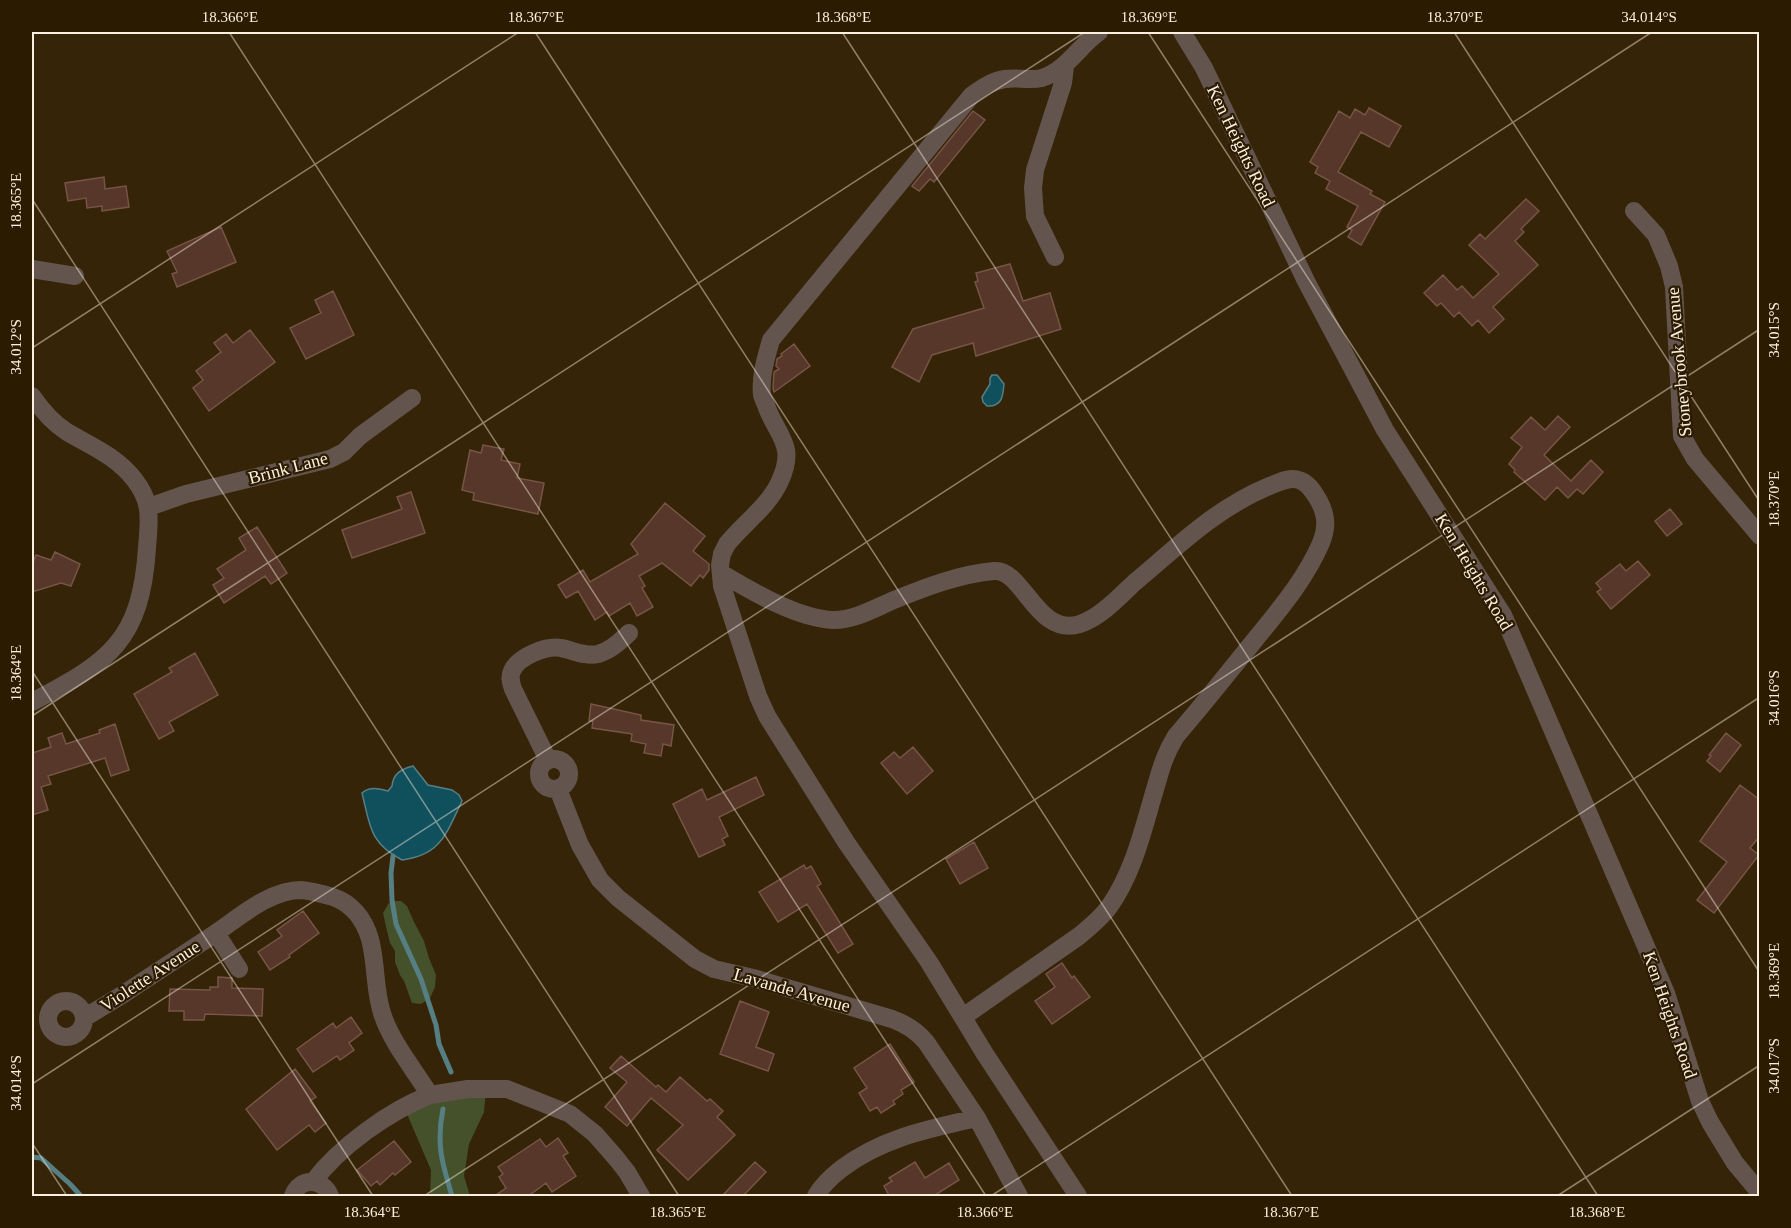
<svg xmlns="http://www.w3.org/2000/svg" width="1791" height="1228" viewBox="0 0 1791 1228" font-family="Georgia,serif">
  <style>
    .green { fill: #45512a }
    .water { fill: #104f5c; stroke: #567f84; stroke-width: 1.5 }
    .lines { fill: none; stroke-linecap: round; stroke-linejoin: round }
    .stream { stroke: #567f84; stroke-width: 5 }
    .building { fill: #563729; stroke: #765546; stroke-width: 1.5 }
    .minor { stroke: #63554d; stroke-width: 18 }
    .ticks { fill: none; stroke: #fbf0e0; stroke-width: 1.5; stroke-opacity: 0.45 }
    .labels { text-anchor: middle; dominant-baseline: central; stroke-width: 4.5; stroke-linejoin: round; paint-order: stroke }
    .street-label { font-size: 18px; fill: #fbf0e0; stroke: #2b1b00 }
    .neatline { fill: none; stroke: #fbf0e0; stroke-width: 2 }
    .ticks-label { font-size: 15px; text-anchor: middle; fill: #fbf0e0 }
  </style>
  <rect width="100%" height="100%" fill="#352407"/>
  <path class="green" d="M 396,901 L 401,901 L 407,906 L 414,922 L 424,941 L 429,958 L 436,975 L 435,987 L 430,998 L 421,1004 L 412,1003 L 404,981 L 400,975 L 395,962 L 395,951 L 390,943 L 387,931 L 383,913 L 389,903 Z
    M 486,1088 L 484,1112 L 469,1144 L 464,1176 L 470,1196 L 430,1196 L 431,1170 L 404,1107 Z"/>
  <path class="water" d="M 992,375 L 997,375 L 1004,384 C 1003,396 1002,407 987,406 L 983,402 L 982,397 L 990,384 L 990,378 Z
    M 413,766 L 428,785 L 452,790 L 459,795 L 462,801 C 446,834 441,855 402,860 C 369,843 370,825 362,793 C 369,786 379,788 388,791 L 392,786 C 393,774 401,769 413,766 Z"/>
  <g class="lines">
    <path class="stream" d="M 393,856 L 391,873 L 392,900 L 396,924 L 421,979 L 436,1025 L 439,1044 L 451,1072
      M 443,1109 C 436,1144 442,1163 452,1196
      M 32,1157 L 41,1158 L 70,1184 L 81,1196"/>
  </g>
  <path class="building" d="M 1369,108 L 1401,126 L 1389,147 L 1361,132 L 1338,172 L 1372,191 L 1370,194 L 1385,202 L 1361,245 L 1348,237 L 1352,230 L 1347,227 L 1358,206 L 1326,189 L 1330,181 L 1315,173 L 1318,167 L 1310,162 L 1339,111 L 1350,118 L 1355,109 L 1365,115 Z
    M 973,111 L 985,120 L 934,182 L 930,179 L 919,191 L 912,186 Z
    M 104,177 L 105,189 L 126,186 L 129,207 L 102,211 L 102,206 L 87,208 L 86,198 L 68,201 L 65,183 Z
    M 1526,199 L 1539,211 L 1521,229 L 1524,232 L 1515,241 L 1538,265 L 1493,307 L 1504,319 L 1489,333 L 1478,320 L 1472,326 L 1459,312 L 1454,317 L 1441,303 L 1437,306 L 1424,293 L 1443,275 L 1457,290 L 1462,286 L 1473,298 L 1499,274 L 1469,245 L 1480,234 L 1485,239 Z
    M 221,227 L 236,262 L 177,287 L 172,274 L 177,272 L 167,251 Z
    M 1010,264 L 1023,301 L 1050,293 L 1061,329 L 976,356 L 973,343 L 932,355 L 919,382 L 892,367 L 913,329 L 984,308 L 975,282 L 978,281 L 976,273 Z
    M 333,291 L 354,335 L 306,359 L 290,328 L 321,313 L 315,300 Z
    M 250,330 L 275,362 L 209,411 L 193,388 L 203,380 L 196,371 L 221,352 L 214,343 L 226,334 L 233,343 Z
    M 794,344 L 810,366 L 774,392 L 773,388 L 774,372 L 779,369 L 776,366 L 777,359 L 782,356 L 781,354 Z
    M 1558,416 L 1570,427 L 1544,455 L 1571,481 L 1591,460 L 1603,472 L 1583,494 L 1577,489 L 1568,498 L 1557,487 L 1545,500 L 1514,472 L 1515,470 L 1509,464 L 1522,447 L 1511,438 L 1531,417 L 1545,430 Z
    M 483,445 L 504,449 L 501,460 L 520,464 L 517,478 L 544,483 L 538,514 L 473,500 L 474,493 L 462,490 L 470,450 L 481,453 Z
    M 411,492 L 425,533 L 352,558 L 342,530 L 402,509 L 397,497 Z
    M 665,503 L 705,536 L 693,551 L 709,564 L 709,570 L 703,578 L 700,575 L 691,586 L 662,563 L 639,576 L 645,586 L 642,588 L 653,607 L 637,616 L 630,603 L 609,616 L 607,612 L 595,620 L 578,591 L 566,598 L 558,585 L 583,570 L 590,582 L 638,554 L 631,544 Z
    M 1670,509 L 1682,524 L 1667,536 L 1655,521 Z
    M 257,527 L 287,573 L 271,584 L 265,576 L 224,603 L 213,585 L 224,578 L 217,569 L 246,550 L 239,538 Z
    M 55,552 L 80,564 L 71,586 L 61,583 L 32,592 L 32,565 L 36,555 L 51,560 Z
    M 1638,561 L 1650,575 L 1611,609 L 1597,592 L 1601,589 L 1596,583 L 1620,564 L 1626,571 Z
    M 195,653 L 218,695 L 169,722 L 174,731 L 159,739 L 134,694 L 172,672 L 169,668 Z
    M 591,704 L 641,715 L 641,720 L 674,725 L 671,746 L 663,744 L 661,756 L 644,753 L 646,744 L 631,741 L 632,734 L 592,728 L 593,721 L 589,721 Z
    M 115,724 L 129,770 L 111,776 L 105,758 L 48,776 L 51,784 L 41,787 L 48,810 L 32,815 L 32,753 L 51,747 L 48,738 L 62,733 L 66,744 L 100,733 L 99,730 Z
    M 1726,733 L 1741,745 L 1720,772 L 1707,761 L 1711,756 L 1709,755 Z
    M 913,747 L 933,771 L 907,794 L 881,763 L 894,752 L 900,758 Z
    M 756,777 L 764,795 L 719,817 L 728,836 L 722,839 L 725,845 L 699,857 L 673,804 L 702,789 L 707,800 Z
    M 1740,785 L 1760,800 L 1760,836 L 1750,848 L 1759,855 L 1714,913 L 1697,900 L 1727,862 L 1700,841 Z
    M 974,842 L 988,868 L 960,884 L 946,859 Z
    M 804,865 L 806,869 L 811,866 L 821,884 L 817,886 L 853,944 L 838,953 L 807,904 L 778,922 L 759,892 Z
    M 303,911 L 319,933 L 289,955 L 290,957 L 270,970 L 258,952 L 282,936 L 277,930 Z
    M 1062,963 L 1072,978 L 1074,976 L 1090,997 L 1052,1024 L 1035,1001 L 1055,987 L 1046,974 Z
    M 218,977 L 232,978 L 232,988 L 263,989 L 262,1016 L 205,1014 L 204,1020 L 184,1020 L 184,1011 L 169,1011 L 170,989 L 210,990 L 210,987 L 218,987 Z
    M 740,1001 L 769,1012 L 756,1047 L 774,1054 L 768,1071 L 720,1054 Z
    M 351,1017 L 362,1033 L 349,1043 L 354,1050 L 340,1060 L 337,1056 L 313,1072 L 297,1049 L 333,1023 L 336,1028 Z
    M 890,1044 L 914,1082 L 901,1090 L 903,1094 L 893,1101 L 895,1104 L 881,1113 L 877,1107 L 870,1111 L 859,1093 L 867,1088 L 854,1068 Z
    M 621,1056 L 656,1087 L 658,1085 L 666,1092 L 680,1077 L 707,1101 L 710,1099 L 723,1111 L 717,1117 L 735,1135 L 688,1180 L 657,1150 L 683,1125 L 651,1098 L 627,1126 L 605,1107 L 627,1082 L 610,1068 Z
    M 295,1069 L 316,1097 L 310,1101 L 326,1123 L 315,1132 L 309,1125 L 277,1150 L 246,1109 Z
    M 558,1138 L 568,1153 L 563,1156 L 576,1176 L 552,1192 L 546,1183 L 527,1197 L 493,1197 L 506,1188 L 499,1177 L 503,1174 L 498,1167 L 540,1139 L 546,1147 Z
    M 394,1141 L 411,1162 L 395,1175 L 393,1173 L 380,1185 L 377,1181 L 371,1186 L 357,1170 Z
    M 755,1162 L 766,1172 L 742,1197 L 721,1197 Z
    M 915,1162 L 925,1178 L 949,1163 L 959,1180 L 932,1197 L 890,1197 L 884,1186 L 892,1181 L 889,1178 Z"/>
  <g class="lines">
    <path class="minor" d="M 1182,32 L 1204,68 L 1306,281 L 1385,430 L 1503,615 L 1666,993 L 1700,1101 L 1710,1122 L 1735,1163 L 1760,1193
      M 1634,211 L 1656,235 L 1669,266 L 1674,287 L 1682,436 L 1695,459 L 1760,536
      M 1055,257 L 1035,216 L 1033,188 L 1035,170 L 1063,83 L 1065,66
      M 32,269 L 75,276
      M 32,396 C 41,409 53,423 67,432 C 91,446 116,456 134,479 C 153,503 149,520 147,548 C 141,641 109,662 32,702
      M 149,507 L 186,494 L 330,459 L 344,452 L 360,436 L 412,398
      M 721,573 C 751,591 798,619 834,620 C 855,620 875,608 894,600 C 926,587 960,574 994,571 C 1023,568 1037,638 1080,624 C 1101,617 1119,597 1135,582 C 1177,547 1215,509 1267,487 C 1276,484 1289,476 1299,480 C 1309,483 1314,493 1319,501 C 1327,516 1327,528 1321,543 C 1305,580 1279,610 1254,641 C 1228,673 1203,705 1176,736 C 1163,757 1160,773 1153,796 C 1142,834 1132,875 1109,907 C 1101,918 1090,927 1079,936 L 963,1017
      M539 774a15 15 0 1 1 30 0a15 15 0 1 1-30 0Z
      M 548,760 L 513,689 C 511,683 509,677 512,671 C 518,657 546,645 561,648 C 573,650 584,657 598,654 C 610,651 619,642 629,633
      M 558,789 L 580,845 L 600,880 L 618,898 L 695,959 L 714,969 L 753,978 L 892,1019 C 906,1024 916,1030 926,1042 L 977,1118 L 1019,1196
      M 239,969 L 216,933 C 241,916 270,890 301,890 C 312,891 323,894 333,897 C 353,904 364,919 370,939 C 377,965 374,992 383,1016 C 392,1043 415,1071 430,1095 L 468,1089 L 507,1089 L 570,1114 L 595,1134 L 616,1158 L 627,1172 L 641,1196
      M48 1019a18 18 0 1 1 36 0a18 18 0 1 1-36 0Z
      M 84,1018 L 122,995 L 216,933
      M 313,1182 C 339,1147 389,1111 430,1095
      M 293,1196 C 299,1177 323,1178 330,1196
      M 816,1196 C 822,1185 831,1177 841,1169 C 882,1138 928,1129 977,1118
      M 1078,1196 L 985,1054 L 929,962 L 846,842 L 767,716 L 758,696 L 722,586 L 720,565 L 722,554 L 727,544 C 744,523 769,506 780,481 C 796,446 779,438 767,408 C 766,404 763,399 762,395 C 760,376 766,358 771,340 L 972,95 C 982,88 992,81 1005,79 C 1017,77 1029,81 1042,78 C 1067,70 1079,46 1099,32"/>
  </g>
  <path class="ticks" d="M 229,32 L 986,1196M 535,32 L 1292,1196M 842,32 L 1598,1196M 1148,32 L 1760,973M 1454,32 L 1760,502M 32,199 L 679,1196M 32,348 L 519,32M 32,671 L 373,1196M 32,716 L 1085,32M 32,1084 L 1652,32M 32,1143 L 67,1196M 424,1196 L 1760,329M 991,1196 L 1760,697M 1557,1196 L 1760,1065"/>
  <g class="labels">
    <g class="street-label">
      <text transform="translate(1241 146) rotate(64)">Ken Heights Road</text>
      <text transform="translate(1679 362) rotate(-95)">Stoneybrook Avenue</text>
      <text transform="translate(288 468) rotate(-15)">Brink Lane</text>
      <text transform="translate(1474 572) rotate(59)">Ken Heights Road</text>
      <text transform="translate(150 976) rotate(-33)">Violette Avenue</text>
      <text transform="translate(792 990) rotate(16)">Lavande Avenue</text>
      <text transform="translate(1670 1015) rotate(71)">Ken Heights Road</text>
    </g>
  </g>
  <rect width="1791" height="1228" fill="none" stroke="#2b1b00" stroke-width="66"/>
  <rect x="33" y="33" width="1725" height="1162" class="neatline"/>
  <g class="ticks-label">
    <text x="230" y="22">18.366°E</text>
    <text x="536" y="22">18.367°E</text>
    <text x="843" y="22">18.368°E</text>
    <text x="1149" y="22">18.369°E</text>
    <text x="1455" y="22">18.370°E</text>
    <text x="1649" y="22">34.014°S</text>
    <text transform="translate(16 201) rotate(-90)" y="5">18.365°E</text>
    <text transform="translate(1774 330) rotate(-90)" y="5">34.015°S</text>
    <text transform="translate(16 347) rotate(-90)" y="5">34.012°S</text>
    <text transform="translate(1774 499) rotate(-90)" y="5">18.370°E</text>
    <text transform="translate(16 673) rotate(-90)" y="5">18.364°E</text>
    <text transform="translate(1774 698) rotate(-90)" y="5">34.016°S</text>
    <text transform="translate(1774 971) rotate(-90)" y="5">18.369°E</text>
    <text transform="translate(1774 1066) rotate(-90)" y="5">34.017°S</text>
    <text transform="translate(16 1083) rotate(-90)" y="5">34.014°S</text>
    <text x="372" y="1217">18.364°E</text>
    <text x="678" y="1217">18.365°E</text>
    <text x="985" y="1217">18.366°E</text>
    <text x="1291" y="1217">18.367°E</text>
    <text x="1597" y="1217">18.368°E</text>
  </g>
</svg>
